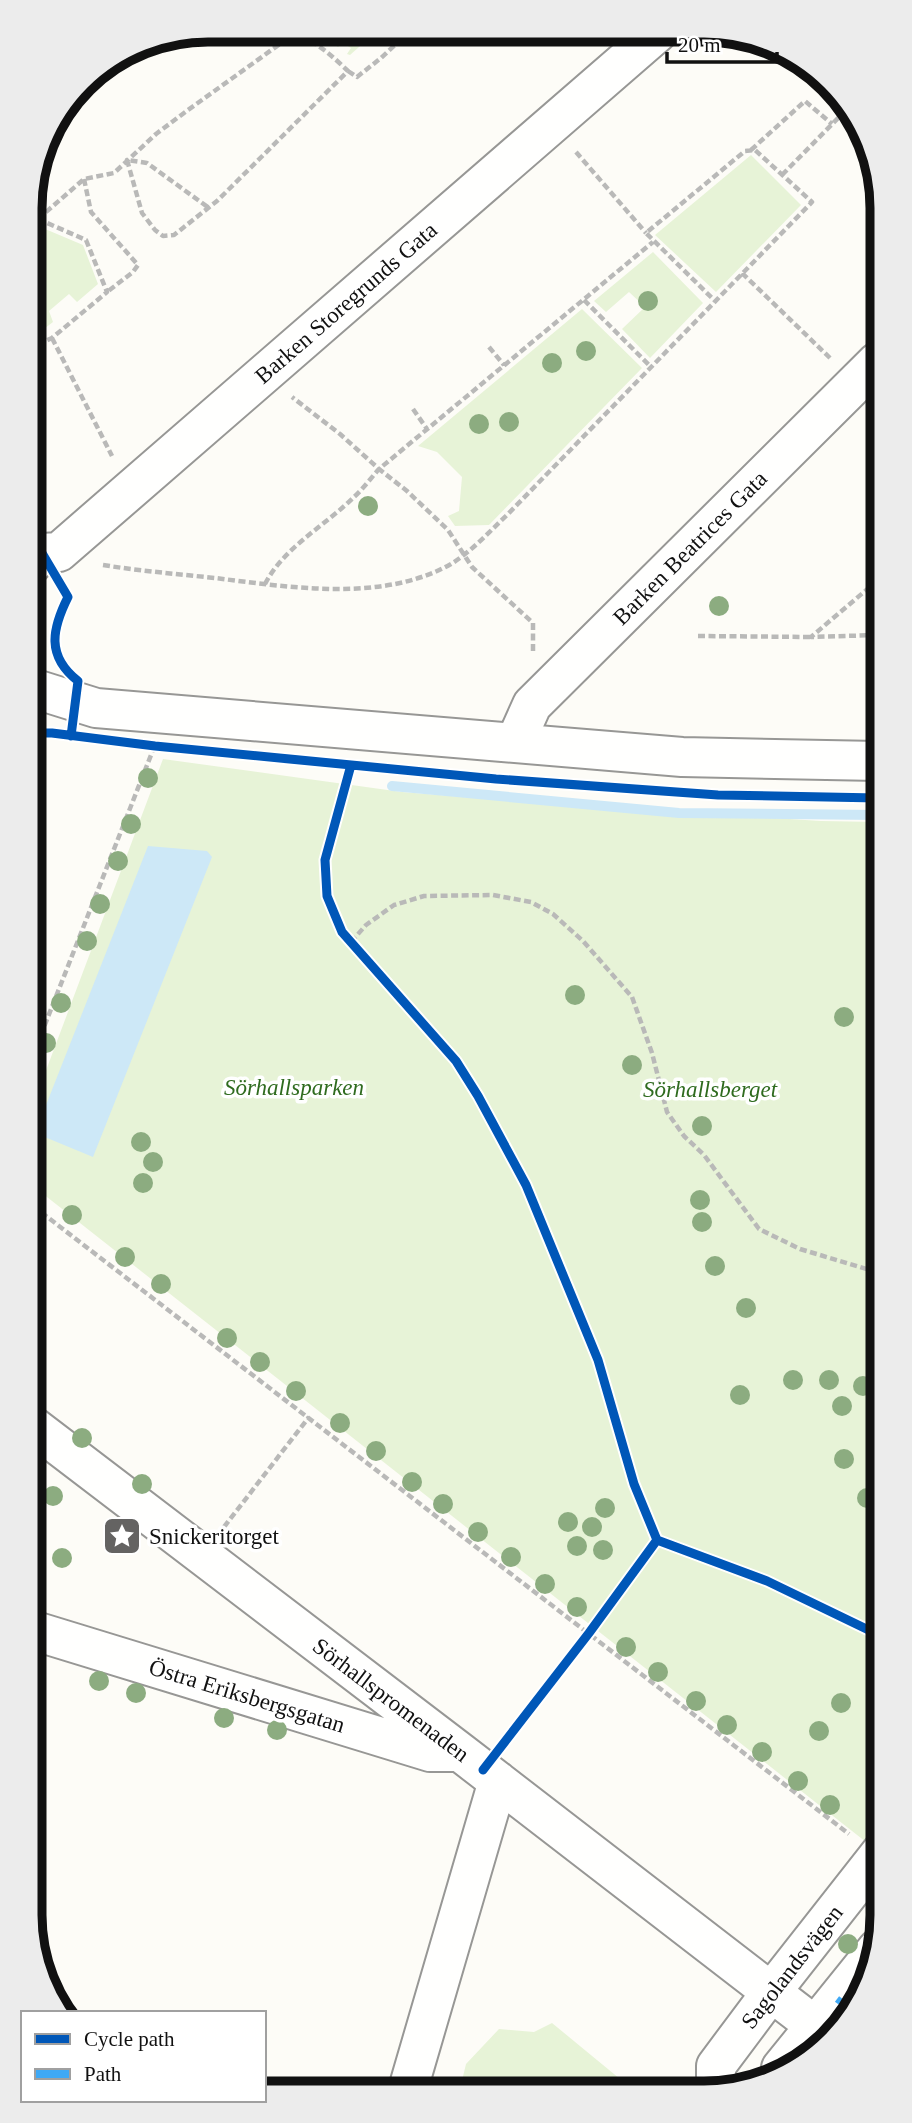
<svg xmlns="http://www.w3.org/2000/svg" width="912" height="2123" viewBox="0 0 912 2123" font-family="'Times New Roman',serif">
  <style>
    .green { fill: #e7f3d7 }
    .water { fill: #cde8f7 }
    .lines { fill: none; stroke-linecap: round; stroke-linejoin: round }
    .stream { stroke: #cde8f7; stroke-width: 10 }
    .minor-casing { stroke: #979795; stroke-width: 42 }
    .path { stroke: #b9b9b8; stroke-width: 4.5; stroke-dasharray: 7 3.5; stroke-linecap: butt }
    .minor { stroke: #fffffe; stroke-width: 38 }
    .quiet { stroke: #3fa9f5; stroke-width: 7; stroke-dasharray: 14 7; stroke-linecap: butt }
    .cycleway-casing { stroke: #fff; stroke-width: 13 }
    .cycleway { stroke: #0057b8; stroke-width: 9 }
    .tree { fill: #8cac80 }
    .labels { text-anchor: middle; dominant-baseline: central; stroke-width: 7; stroke-linejoin: round; paint-order: stroke }
    .street-label { font-size: 23px; fill: #111; stroke: #fff }
    .park-label { font-size: 23px; font-style: italic; fill: #2f6b1f; stroke: #fff }
    .poi-label { font-size: 23px; fill: #111; stroke: #fff; text-anchor: start }
    .rim { fill: none; stroke: #111; stroke-width: 9 }
  </style>
  <rect width="100%" height="100%" fill="#fdfcf7"/>
  <path class="green" d="M 320,30 L 377,31 L 350,55 L 347,54 L 351,48 L 343,43 L 338,47 L 315,33 Z
    M 751,155 L 801,205 L 716,292 L 655,235 Z
    M 38,226 L 83,245 L 98,284 L 77,302 L 69,294 L 49,311 L 53,322 L 36,335 L 30,289 L 30,234 Z
    M 653,252 L 703,303 L 650,358 L 622,329 L 645,307 L 629,292 L 606,312 L 594,301 Z
    M 582,309 L 642,368 L 489,525 L 455,526 L 448,516 L 459,511 L 462,477 L 437,452 L 418,446 Z
    M 163,759 L 402,792 L 536,803 L 821,821 L 878,822 L 882,1821 L 866,1842 L 33,1186 L 33,1105 Z
    M 552,2023 L 631,2088 L 460,2089 L 466,2064 L 499,2029 L 534,2032 Z"/>
  <path class="water" d="M 148,846 L 207,851 L 212,857 L 93,1157 L 35,1133 Z"/>
  <g class="lines">
    <path class="stream" d="M 392,786 L 679,813 L 878,815"/>
    <defs>
      <path id="minor" d="M 31,565 L 42,553 L 59,552 L 657,33
        M 32,688 L 96,708 L 682,757 L 878,761
        M 515,743 L 532,705 L 877,362
        M 34,1427 L 460,1752 L 814,2025
        M 35,1631 L 430,1752 L 458,1752
        M 781,2068 L 877,1949
        M 716,2087 L 716,2066 L 772,1991 L 882,1851
        M 408,2089 L 498,1781"/>
    </defs>
    <use href="#minor" class="minor-casing"/>
    <path class="path" d="M 289,30 L 291,36 L 300,30
      M 348,71 L 357,77 L 381,58 L 410,31
      M 751,150 L 805,101 L 832,124
      M 576,152 L 646,233
      M 782,175 L 846,110
      M 84,179 L 91,212 L 138,265 L 133,272 L 107,292
      M 38,219 L 84,179 L 114,173 L 156,134 L 188,110 L 291,36 C 312,36 333,57 348,71 L 217,201 L 174,235 L 163,236 L 155,230 L 142,213 L 127,160 L 147,163 L 209,208
      M 30,226 L 38,219 L 86,240 L 107,292 L 52,338 L 34,346 L 31,342
      M 742,273 L 830,358
      M 584,300 L 651,367
      M 52,338 L 112,456
      M 489,347 L 504,365
      M 413,409 L 427,429
      M 103,565 C 140,571 177,574 215,578 C 289,587 382,603 451,564 C 472,551 489,532 507,515 L 812,202 L 755,150 L 745,151 L 646,233 L 715,301
      M 878,580 L 811,637 L 878,635
      M 265,584 C 284,547 325,526 354,497 C 363,489 371,478 379,469 L 340,434 L 292,397
      M 698,636 L 811,637
      M 533,651 L 533,623 L 472,567 L 448,530 L 407,491 L 379,469 L 653,242
      M 351,942 L 366,925 L 394,905 L 424,896 L 493,895 L 531,902 L 553,914 L 583,941 L 632,997 L 652,1053 L 667,1112 L 684,1136 L 704,1155 L 759,1229 L 800,1249 L 880,1273
      M 33,1055 L 153,750
      M 33,1206 L 849,1834
      M 224,1527 L 309,1417"/>
    <use href="#minor" class="minor"/>
    <path class="quiet" d="M 837,1999 L 852,2010"/>
    <defs>
      <path id="cycleway" d="M 31,544 L 42,553 L 68,597 C 52,629 46,656 78,681 L 71,736
        M 32,733 L 52,733 L 155,746 L 496,779 L 718,795 L 878,798
        M 351,765 L 325,860 L 327,896 L 342,932 L 456,1061 L 478,1096 L 526,1185 L 598,1360 L 634,1484 L 657,1540 L 767,1581 L 881,1636
        M 483,1770 L 589,1633 L 657,1540"/>
    </defs>
    <use href="#cycleway" class="cycleway-casing"/>
    <use href="#cycleway" class="cycleway"/>
  </g>
  <g class="tree">
    <circle cx="648" cy="301" r="10"/>
    <circle cx="586" cy="351" r="10"/>
    <circle cx="552" cy="363" r="10"/>
    <circle cx="509" cy="422" r="10"/>
    <circle cx="479" cy="424" r="10"/>
    <circle cx="368" cy="506" r="10"/>
    <circle cx="719" cy="606" r="10"/>
    <circle cx="148" cy="778" r="10"/>
    <circle cx="131" cy="824" r="10"/>
    <circle cx="118" cy="861" r="10"/>
    <circle cx="100" cy="904" r="10"/>
    <circle cx="87" cy="941" r="10"/>
    <circle cx="575" cy="995" r="10"/>
    <circle cx="61" cy="1003" r="10"/>
    <circle cx="844" cy="1017" r="10"/>
    <circle cx="46" cy="1043" r="10"/>
    <circle cx="632" cy="1065" r="10"/>
    <circle cx="702" cy="1126" r="10"/>
    <circle cx="141" cy="1142" r="10"/>
    <circle cx="153" cy="1162" r="10"/>
    <circle cx="143" cy="1183" r="10"/>
    <circle cx="700" cy="1200" r="10"/>
    <circle cx="72" cy="1215" r="10"/>
    <circle cx="702" cy="1222" r="10"/>
    <circle cx="125" cy="1257" r="10"/>
    <circle cx="715" cy="1266" r="10"/>
    <circle cx="161" cy="1284" r="10"/>
    <circle cx="746" cy="1308" r="10"/>
    <circle cx="227" cy="1338" r="10"/>
    <circle cx="260" cy="1362" r="10"/>
    <circle cx="793" cy="1380" r="10"/>
    <circle cx="829" cy="1380" r="10"/>
    <circle cx="863" cy="1386" r="10"/>
    <circle cx="296" cy="1391" r="10"/>
    <circle cx="740" cy="1395" r="10"/>
    <circle cx="842" cy="1406" r="10"/>
    <circle cx="340" cy="1423" r="10"/>
    <circle cx="82" cy="1438" r="10"/>
    <circle cx="376" cy="1451" r="10"/>
    <circle cx="844" cy="1459" r="10"/>
    <circle cx="412" cy="1482" r="10"/>
    <circle cx="142" cy="1484" r="10"/>
    <circle cx="53" cy="1496" r="10"/>
    <circle cx="867" cy="1498" r="10"/>
    <circle cx="443" cy="1504" r="10"/>
    <circle cx="605" cy="1508" r="10"/>
    <circle cx="568" cy="1522" r="10"/>
    <circle cx="592" cy="1527" r="10"/>
    <circle cx="478" cy="1532" r="10"/>
    <circle cx="577" cy="1546" r="10"/>
    <circle cx="603" cy="1550" r="10"/>
    <circle cx="511" cy="1557" r="10"/>
    <circle cx="62" cy="1558" r="10"/>
    <circle cx="545" cy="1584" r="10"/>
    <circle cx="577" cy="1607" r="10"/>
    <circle cx="626" cy="1647" r="10"/>
    <circle cx="658" cy="1672" r="10"/>
    <circle cx="99" cy="1681" r="10"/>
    <circle cx="136" cy="1693" r="10"/>
    <circle cx="696" cy="1701" r="10"/>
    <circle cx="841" cy="1703" r="10"/>
    <circle cx="224" cy="1718" r="10"/>
    <circle cx="727" cy="1725" r="10"/>
    <circle cx="277" cy="1730" r="10"/>
    <circle cx="819" cy="1731" r="10"/>
    <circle cx="762" cy="1752" r="10"/>
    <circle cx="798" cy="1781" r="10"/>
    <circle cx="830" cy="1805" r="10"/>
    <circle cx="848" cy="1944" r="10"/>
  </g>
  <defs>
    <symbol id="sight-square" viewBox="-11 -11 22 22"><rect x="-9" y="-9" width="18" height="18" rx="4" fill="#646362" stroke="#fff"/><path d="M0-6L1.8-2.2L6-1.7L2.9 1.2L3.7 5.4L0 3.3L-3.7 5.4L-2.9 1.2L-6-1.7L-1.8-2.2Z" fill="#fff"/></symbol>
  </defs>
  <g fill-rule="evenodd">
    <use href="#sight-square" x="100" y="1514" width="44" height="44"/>
  </g>
  <g class="labels">
    <g class="street-label">
      <text transform="translate(346 303) rotate(-41)">Barken Storegrunds Gata</text>
      <text transform="translate(690 548) rotate(-45)">Barken Beatrices Gata</text>
      <text transform="translate(247 1696) rotate(17)">Östra Eriksbergsgatan</text>
      <text transform="translate(391 1700) rotate(37)">Sörhallspromenaden</text>
      <text transform="translate(792 1967) rotate(-52)">Sagolandsvägen</text>
    </g>
    <g class="park-label">
      <text x="294" y="1087">Sörhallsparken</text>
      <text x="710" y="1089">Sörhallsberget</text>
    </g>
    <g class="poi-label">
      <text x="149" y="1536">Snickeritorget</text>
    </g>
  </g>
  <path d="M0 0H912V2123H0ZM208 42H704A166 166 0 0 1 870 208V1915A166 166 0 0 1 704 2081H208A166 166 0 0 1 42 1915V208A166 166 0 0 1 208 42Z" fill="#ececec" fill-rule="evenodd"/>
  <path class="rim" d="M208 42H704A166 166 0 0 1 870 208V1915A166 166 0 0 1 704 2081H208A166 166 0 0 1 42 1915V208A166 166 0 0 1 208 42Z"/>
  <rect x="21" y="2011" width="245" height="91" fill="#ffffff" stroke="#a0a0a0" stroke-width="2"/>
  <rect x="35" y="2034" width="35" height="10" fill="#0057b8" stroke="#a0a0a0" stroke-width="2"/>
  <text x="84" y="2046" font-size="21" fill="#111111">Cycle path</text>
  <rect x="35" y="2069" width="35" height="10" fill="#3fa9f5" stroke="#a0a0a0" stroke-width="2"/>
  <text x="84" y="2081" font-size="21" fill="#111111">Path</text>
  <path d="M667 52v10h110v-10" fill="none" stroke="#111111" stroke-width="3.5"/>
  <text x="678" y="52" font-size="21" fill="#111111" stroke="#ffffff" stroke-width="5" paint-order="stroke">20 m</text>
</svg>
